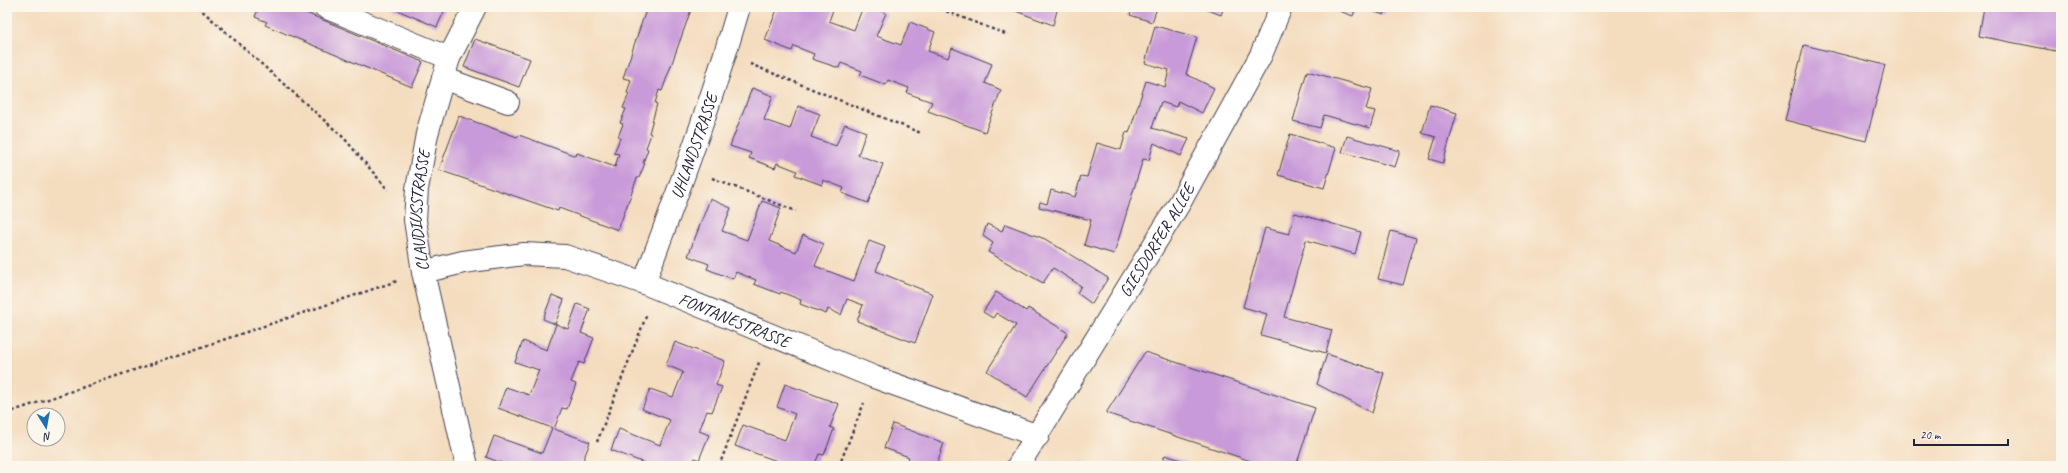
<svg xmlns="http://www.w3.org/2000/svg" width="2068" height="473" viewBox="0 0 2068 473" font-family="Caveat,sans-serif">
  <style>
    .building { fill: #c99ad9 }
    .lines { fill: none; stroke-linecap: round; stroke-linejoin: round }
    .minor-casing { stroke: #423e4f; stroke-width: 24 }
    .path { stroke: #423e4f; stroke-width: 2.5; stroke-dasharray: 3 3; stroke-linecap: butt }
    .minor { stroke: #fff; stroke-width: 22 }
    .labels { text-anchor: middle; dominant-baseline: central; stroke-width: 3.5; stroke-linejoin: round; paint-order: stroke }
    .street-label { font-size: 17px; fill: #22223b; stroke: #fbf7ec }
  </style>
  <rect width="100%" height="100%" fill="#fbf7ec"/>
  <filter id="ink" filterUnits="userSpaceOnUse"><feTurbulence type="fractalNoise" baseFrequency=".025" numOctaves="2"/><feDisplacementMap in="SourceGraphic" scale="8" xChannelSelector="R" yChannelSelector="G"/><feConvolveMatrix kernelMatrix="1 2 1 2 8 2 1 2 1" color-interpolation-filters="sRGB"/></filter>
  <filter id="wash" filterUnits="userSpaceOnUse"><feTurbulence type="fractalNoise" baseFrequency=".012" numOctaves="4" result="noise"/><feDisplacementMap in="SourceGraphic" scale="16" xChannelSelector="R" yChannelSelector="G"/><feGaussianBlur stdDeviation="0.9" result="paint"/><feColorMatrix in="noise" values="0 0 0 0 0 0 0 0 0 0 0 0 0 0 0 0 0 1.4 0 .05"/><feComposite in="paint" operator="in"/></filter>
  <g filter="url(#wash)">
    <rect width="100%" height="100%" fill="#f4dcbe"/>
    <g id="blocks">
      <path class="building" d="M 259,7 L 292,7 L 423,62 L 412,87 L 265,25 L 267,22 L 255,17 Z
        M 390,7 L 446,7 L 437,27 Z
        M 647,7 L 692,7 L 662,91 L 659,90 L 655,103 L 657,104 L 649,133 L 651,134 L 646,148 L 648,149 L 643,163 L 645,163 L 639,178 L 637,178 L 618,230 L 559,208 L 558,211 L 439,170 L 459,116 L 517,137 L 519,135 L 576,156 L 577,153 L 615,167 L 619,154 L 614,153 L 620,138 L 618,137 L 623,124 L 620,123 L 626,109 L 623,108 L 629,94 L 627,93 L 631,80 L 623,78 Z
        M 778,7 L 834,7 L 829,21 L 854,30 L 863,7 L 871,7 L 886,13 L 876,36 L 901,45 L 910,22 L 935,32 L 928,51 L 948,58 L 952,48 L 992,64 L 985,83 L 1001,90 L 985,132 L 928,111 L 932,102 L 907,93 L 909,88 L 888,80 L 886,85 L 860,75 L 862,71 L 841,63 L 839,68 L 812,59 L 814,54 L 794,46 L 792,51 L 765,40 Z
        M 1005,7 L 1058,7 L 1053,25 Z
        M 1132,7 L 1157,8 L 1152,22 L 1130,15 Z
        M 1200,7 L 1224,7 L 1221,15 Z
        M 1328,7 L 1356,7 L 1353,16 Z
        M 1360,7 L 1387,7 L 1384,15 Z
        M 1984,7 L 2061,7 L 2061,52 L 1979,36 Z
        M 1155,26 L 1197,37 L 1186,74 L 1214,88 L 1202,113 L 1178,101 L 1176,107 L 1161,102 L 1152,128 L 1189,139 L 1181,156 L 1154,143 L 1149,160 L 1143,159 L 1114,254 L 1084,245 L 1091,220 L 1039,207 L 1040,202 L 1047,204 L 1051,190 L 1075,197 L 1081,176 L 1087,177 L 1097,143 L 1121,150 L 1126,132 L 1129,133 L 1146,81 L 1165,87 L 1169,70 L 1145,63 Z
        M 475,39 L 530,59 L 519,87 L 464,67 Z
        M 1804,45 L 1885,65 L 1866,141 L 1785,120 Z
        M 1307,71 L 1372,89 L 1366,109 L 1375,111 L 1370,128 L 1324,115 L 1320,128 L 1293,121 Z
        M 752,88 L 773,96 L 764,120 L 790,129 L 798,106 L 820,114 L 811,137 L 836,146 L 845,124 L 866,132 L 858,155 L 883,164 L 868,203 L 842,193 L 844,188 L 823,180 L 822,185 L 795,175 L 797,171 L 777,163 L 775,168 L 749,158 L 751,153 L 730,146 Z
        M 1430,105 L 1457,113 L 1443,163 L 1429,159 L 1436,137 L 1422,133 Z
        M 1290,134 L 1336,148 L 1324,188 L 1278,175 Z
        M 1347,136 L 1400,151 L 1395,167 L 1342,152 Z
        M 710,199 L 731,208 L 722,231 L 747,240 L 762,201 L 781,208 L 769,241 L 796,252 L 803,235 L 824,244 L 815,266 L 854,281 L 869,241 L 885,247 L 876,271 L 933,294 L 915,343 L 857,321 L 863,305 L 847,299 L 841,315 L 828,309 L 826,314 L 800,304 L 801,300 L 781,292 L 780,294 L 754,284 L 756,280 L 736,272 L 733,279 L 707,269 L 709,264 L 688,256 Z
        M 1295,213 L 1361,232 L 1355,254 L 1306,240 L 1284,317 L 1332,330 L 1326,353 L 1261,335 L 1267,314 L 1243,307 L 1265,228 L 1289,234 Z
        M 987,224 L 1002,231 L 1005,224 L 1045,239 L 1108,278 L 1092,304 L 1077,293 L 1081,286 L 1053,268 L 1043,283 L 988,252 L 993,243 L 983,236 Z
        M 1391,231 L 1416,238 L 1403,285 L 1378,279 Z
        M 996,292 L 1026,311 L 1028,308 L 1068,333 L 1027,397 L 987,371 L 1016,325 L 996,313 L 993,318 L 983,312 Z
        M 552,295 L 564,300 L 555,324 L 543,319 Z
        M 577,304 L 590,309 L 581,333 L 594,338 L 584,364 L 579,362 L 571,382 L 576,384 L 567,409 L 562,408 L 554,429 L 590,442 L 581,466 L 509,466 L 486,457 L 494,436 L 542,453 L 552,428 L 498,408 L 506,387 L 529,395 L 539,370 L 515,362 L 523,341 L 547,350 L 556,324 L 568,329 Z
        M 675,342 L 725,361 L 716,385 L 722,387 L 712,412 L 707,411 L 699,431 L 709,435 L 699,460 L 695,458 L 692,466 L 652,466 L 611,450 L 619,429 L 660,445 L 670,420 L 642,409 L 650,389 L 673,397 L 683,372 L 666,365 Z
        M 1145,352 L 1315,408 L 1296,466 L 1266,466 L 1106,413 Z
        M 1327,354 L 1384,373 L 1372,413 L 1317,384 Z
        M 785,384 L 839,404 L 830,427 L 834,429 L 824,455 L 819,454 L 814,466 L 775,466 L 777,461 L 735,446 L 743,425 L 785,440 L 795,414 L 777,407 Z
        M 893,424 L 944,443 L 936,466 L 906,466 L 909,457 L 884,448 Z
        M 1165,455 L 1200,466 L 1161,466 Z
        M 1081,462 L 1092,466 L 1078,466 Z"/>
    </g>
  </g>
  <g filter="url(#ink)">
    <use href="#blocks" fill-opacity="0" stroke="#423e4f" stroke-width="1"/>
    <g class="lines">
      <defs>
        <g id="minor">
          <path d="M 325,7 L 449,58"/>
          <path d="M 443,78 L 508,102"/>
          <path id="s1" d="M 423,272 L 463,262 L 524,254 L 565,256 L 644,283 L 874,377 L 1038,436"/>
          <path id="s2" d="M 644,283 C 678,192 712,101 739,7"/>
          <path id="s3" d="M 467,466 L 423,272 L 415,220 L 417,189 L 427,134 L 449,58 L 475,7"/>
          <path id="s4" d="M 1018,466 L 1179,204 L 1261,55 L 1281,7"/>
        </g>
      </defs>
      <use href="#minor" class="minor-casing"/>
      <path class="path" d="M 198,7 L 344,138 L 388,190
        M 935,7 L 1008,35
        M 750,64 L 921,133
        M 712,178 L 796,211
        M 7,413 L 397,281
        M 597,442 L 647,314
        M 719,466 L 760,360
        M 839,466 L 864,403"/>
      <use href="#minor" class="minor"/>
    </g>
  </g>
  <g class="labels">
    <g class="street-label">
      <text stroke="none"><textPath href="#s2" startOffset="146">UHLANDSTRASSE</textPath></text>
      <text stroke="none"><textPath href="#s3" startOffset="261">CLAUDIUSSTRASSE</textPath></text>
      <text stroke="none"><textPath href="#s4" startOffset="265">GIESDORFER ALLEE</textPath></text>
      <text stroke="none"><textPath href="#s1" startOffset="325">FONTANESTRASSE</textPath></text>
    </g>
  </g>
  <rect width="2068" height="473" fill="none" stroke="#fbf7ec" stroke-width="24"/>
  <g transform="translate(46 427) rotate(169)"><circle r="19" fill="#fbf7ec" stroke="#a4a2a5"/>
  <path d="M0-3L7 15L0 10L-7 15Z" fill="#1f6fb2"/>
  <text y="-6" font-size="11" font-weight="bold" text-anchor="middle" fill="#22223b">N</text>
  </g>
  <path d="M1914 439v6h94v-6" fill="none" stroke="#22223b" stroke-width="2"/>
  <text x="1920" y="439" font-size="12" fill="#22223b" stroke="#fbf7ec" stroke-width="3" paint-order="stroke">20 m</text>
</svg>
